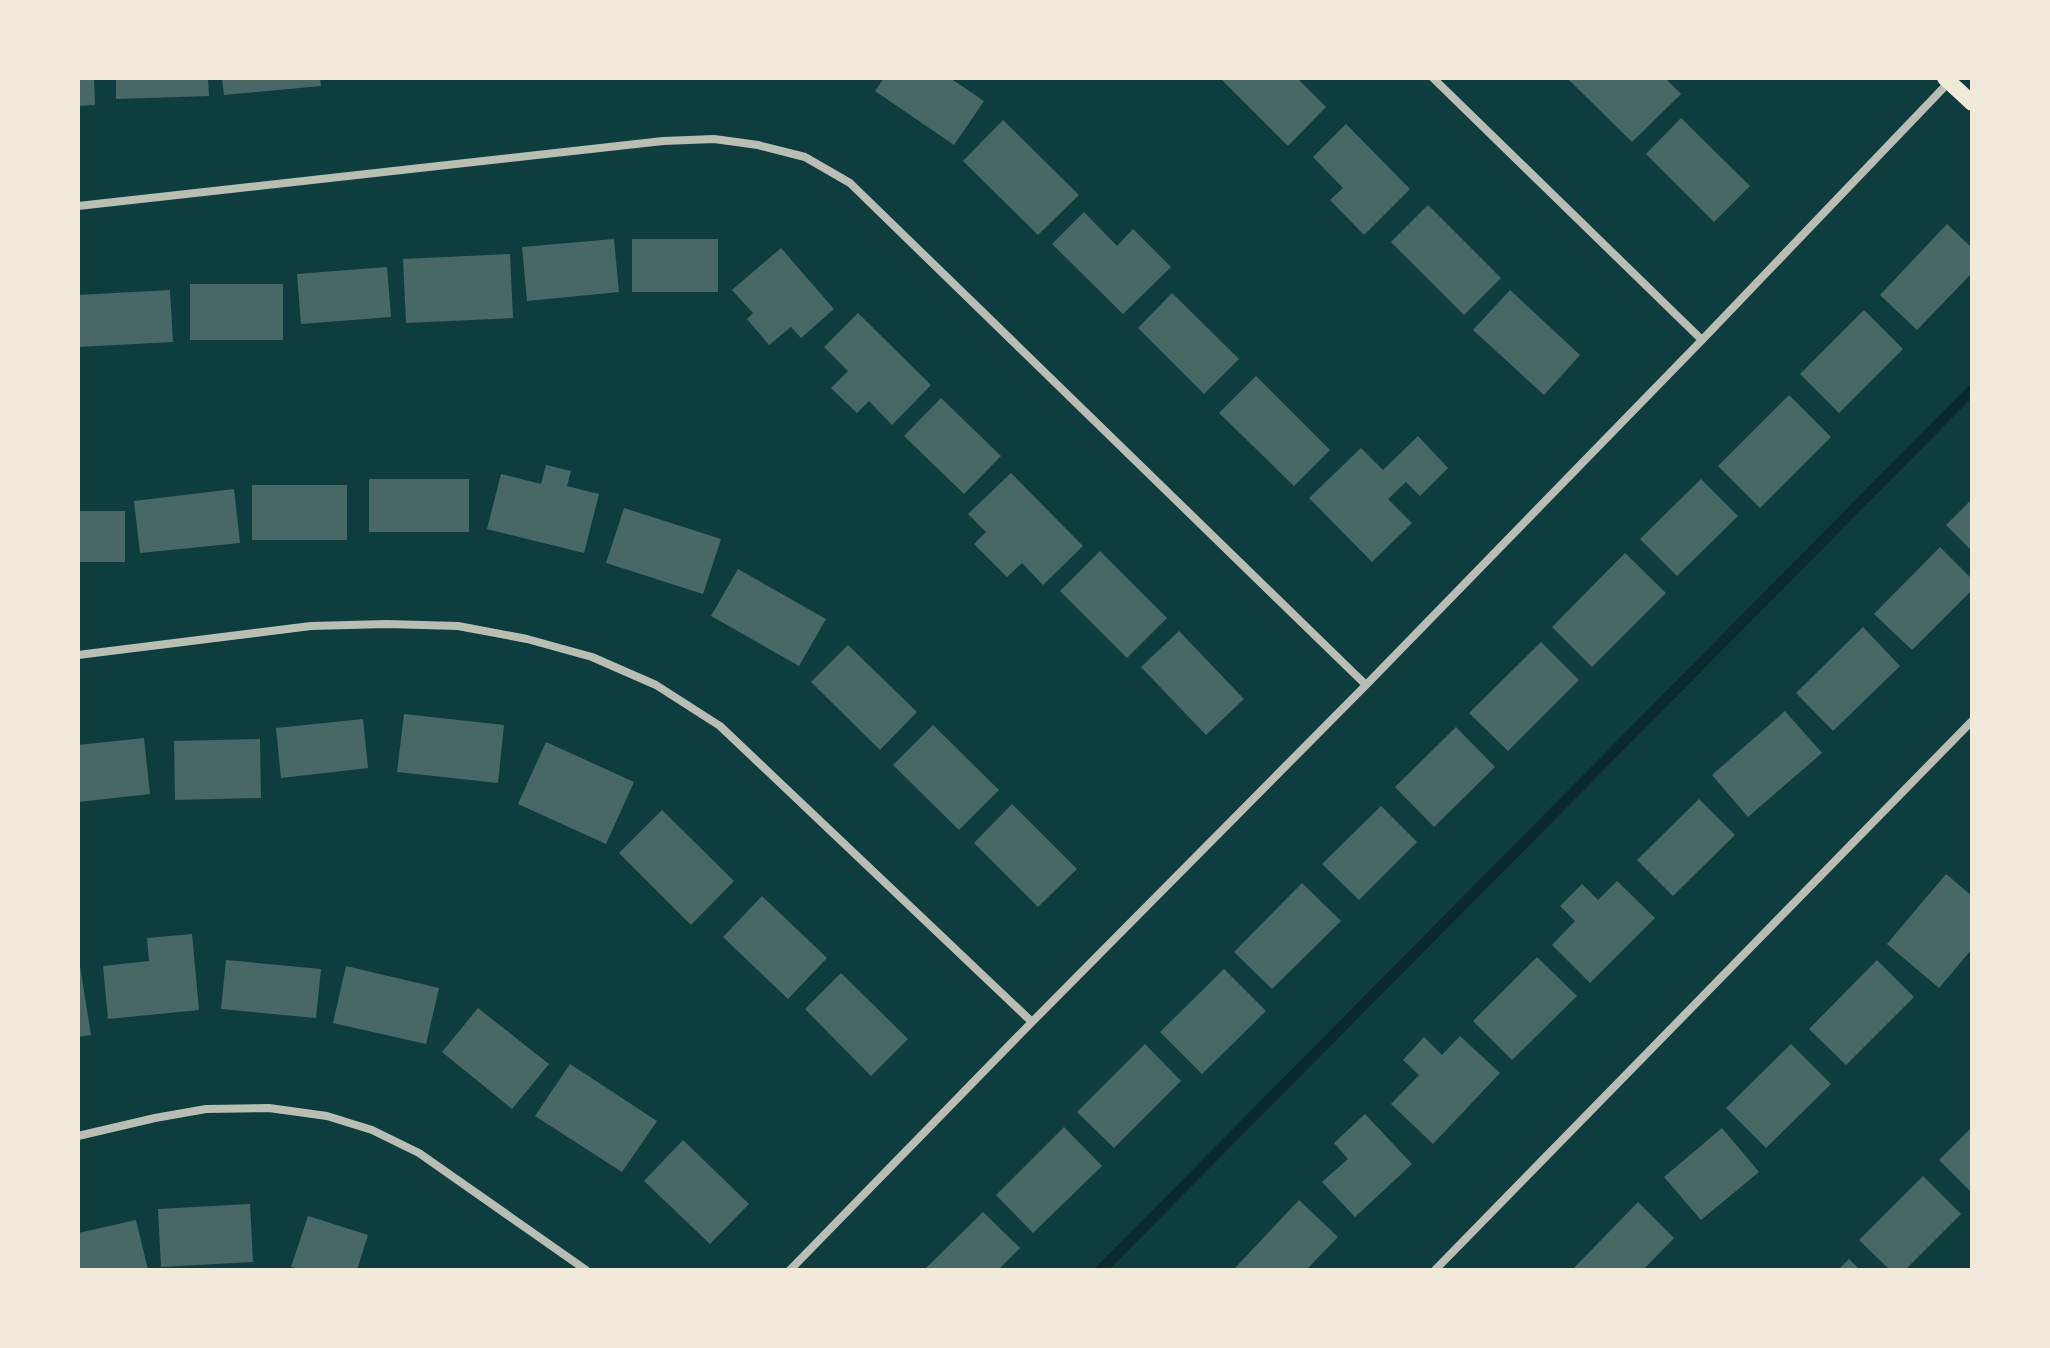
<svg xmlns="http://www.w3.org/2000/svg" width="2050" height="1348" viewBox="0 0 2050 1348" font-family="Roboto,sans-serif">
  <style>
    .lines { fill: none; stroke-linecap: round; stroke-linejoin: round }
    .stream { stroke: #0a2a2b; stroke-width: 11 }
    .building { fill: #486865 }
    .minor { stroke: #b8beb3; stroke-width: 8 }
    .secondary { stroke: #f1e9da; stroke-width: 16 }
  </style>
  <rect width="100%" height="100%" fill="#0f3d3e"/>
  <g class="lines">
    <path class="stream" d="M 1101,1270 L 1972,390"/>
  </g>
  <path class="building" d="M 78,78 L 94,78 L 95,105 L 78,106 Z
    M 116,78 L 208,78 L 209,96 L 116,99 Z
    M 222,78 L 320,78 L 321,86 L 224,95 Z
    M 884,78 L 950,78 L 984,101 L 954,145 L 875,91 Z
    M 1220,78 L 1297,78 L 1326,107 L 1288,146 Z
    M 1567,78 L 1665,78 L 1681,94 L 1632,142 Z
    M 1681,118 L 1750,186 L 1714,222 L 1646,154 Z
    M 1003,120 L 1079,195 L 1038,235 L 963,161 Z
    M 1346,124 L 1410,189 L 1364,235 L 1330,200 L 1343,188 L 1313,157 Z
    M 1428,205 L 1501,278 L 1464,315 L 1391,242 Z
    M 1084,212 L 1117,246 L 1133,229 L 1171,267 L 1123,314 L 1052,244 Z
    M 1947,224 L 1972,248 L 1972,273 L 1917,330 L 1880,295 Z
    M 614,239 L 619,292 L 527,301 L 522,247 Z
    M 632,239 L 718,239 L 718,292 L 632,292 Z
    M 781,248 L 834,309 L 801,338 L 791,327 L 769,345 L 747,319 L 753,313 L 732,290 Z
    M 510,254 L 513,318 L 406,323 L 403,259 Z
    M 387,267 L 391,317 L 301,324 L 297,274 Z
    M 190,284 L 283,284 L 283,340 L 190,340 Z
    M 170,290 L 173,342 L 78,347 L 78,295 Z
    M 1510,290 L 1580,355 L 1544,395 L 1473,330 Z
    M 1172,293 L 1239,359 L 1204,394 L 1138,328 Z
    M 1864,310 L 1903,349 L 1839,413 L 1800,374 Z
    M 858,313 L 931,385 L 892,425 L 869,401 L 857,413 L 831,388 L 848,371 L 824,347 Z
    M 1256,376 L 1330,450 L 1294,486 L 1219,413 Z
    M 1789,395 L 1831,437 L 1760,508 L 1718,466 Z
    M 941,398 L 1001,456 L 964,494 L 904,436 Z
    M 1418,436 L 1448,468 L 1420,496 L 1406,482 L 1388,499 L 1412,523 L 1372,562 L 1309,498 L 1361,448 L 1383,470 Z
    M 546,465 L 571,471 L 567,486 L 599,494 L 584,553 L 487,529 L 501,474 L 541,484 Z
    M 1011,473 L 1083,546 L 1043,585 L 1022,563 L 1007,577 L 974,544 L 986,532 L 968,514 Z
    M 369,479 L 469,479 L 469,532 L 369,532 Z
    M 1701,479 L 1738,516 L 1677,576 L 1640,539 Z
    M 252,485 L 347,485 L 347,540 L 252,540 Z
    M 234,489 L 240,543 L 140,553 L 134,501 Z
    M 1972,499 L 1972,551 L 1946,525 Z
    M 624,508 L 721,539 L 703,594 L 606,563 Z
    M 78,511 L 125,511 L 125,562 L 78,562 Z
    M 1940,547 L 1972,579 L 1972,590 L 1912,650 L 1874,614 Z
    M 1100,551 L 1167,618 L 1127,658 L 1060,591 Z
    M 1625,553 L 1666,593 L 1592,667 L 1552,627 Z
    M 738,569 L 826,619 L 799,666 L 711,616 Z
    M 1863,627 L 1900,666 L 1833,731 L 1796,693 Z
    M 1179,631 L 1244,699 L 1206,735 L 1141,667 Z
    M 1541,642 L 1579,680 L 1508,751 L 1469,713 Z
    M 848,645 L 917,712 L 880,750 L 811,682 Z
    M 1785,711 L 1822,753 L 1748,817 L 1712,775 Z
    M 404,714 L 504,725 L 498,783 L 397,772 Z
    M 363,719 L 368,768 L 281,778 L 276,728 Z
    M 933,725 L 999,790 L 959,830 L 893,765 Z
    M 1456,727 L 1495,767 L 1434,827 L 1395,787 Z
    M 144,738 L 150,794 L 78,802 L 78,745 Z
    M 260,739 L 261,798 L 175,800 L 174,741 Z
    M 546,742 L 634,782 L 606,844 L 518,804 Z
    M 1699,799 L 1735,835 L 1673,896 L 1637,860 Z
    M 1012,804 L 1077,869 L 1038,907 L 974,843 Z
    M 1381,806 L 1417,842 L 1359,900 L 1322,864 Z
    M 662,810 L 734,881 L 691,925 L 619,853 Z
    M 1946,874 L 1972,896 L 1972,949 L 1939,988 L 1887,944 Z
    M 1617,881 L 1655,918 L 1590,983 L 1552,945 L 1575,921 L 1560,906 L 1582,884 L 1598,900 Z
    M 1302,883 L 1341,921 L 1272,989 L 1234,952 Z
    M 762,896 L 827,958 L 788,999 L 723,937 Z
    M 192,934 L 199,1010 L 108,1019 L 103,966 L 149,961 L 147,938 Z
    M 1537,957 L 1577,996 L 1512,1060 L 1473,1021 Z
    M 226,960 L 321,969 L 316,1018 L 221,1009 Z
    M 1877,960 L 1914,997 L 1846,1065 L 1809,1029 Z
    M 78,966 L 80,966 L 91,1035 L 78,1037 Z
    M 346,966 L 439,988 L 426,1044 L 333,1023 Z
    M 1224,969 L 1266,1011 L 1202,1074 L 1160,1032 Z
    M 841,973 L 908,1039 L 871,1076 L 805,1009 Z
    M 478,1008 L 549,1064 L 512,1109 L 442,1052 Z
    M 1460,1036 L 1500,1073 L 1433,1144 L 1391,1104 L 1419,1075 L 1403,1060 L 1424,1037 L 1442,1055 Z
    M 1145,1044 L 1181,1081 L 1114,1148 L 1077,1112 Z
    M 1791,1044 L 1831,1084 L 1766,1148 L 1726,1108 Z
    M 570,1064 L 657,1121 L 622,1172 L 535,1116 Z
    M 1365,1114 L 1412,1164 L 1355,1217 L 1322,1182 L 1348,1159 L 1334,1143 Z
    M 1064,1127 L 1102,1166 L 1033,1233 L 996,1195 Z
    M 1972,1127 L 1972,1193 L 1939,1160 Z
    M 1722,1128 L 1759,1172 L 1701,1220 L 1664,1177 Z
    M 683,1140 L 749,1204 L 710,1244 L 644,1181 Z
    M 1923,1176 L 1961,1214 L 1905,1270 L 1890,1270 L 1859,1240 Z
    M 1299,1200 L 1338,1237 L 1306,1270 L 1238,1270 L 1235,1268 Z
    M 1638,1202 L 1674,1238 L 1643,1270 L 1572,1270 Z
    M 250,1204 L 253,1262 L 161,1267 L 158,1209 Z
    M 983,1212 L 1020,1248 L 998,1270 L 924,1270 Z
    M 308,1216 L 368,1235 L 357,1270 L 302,1270 L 291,1267 Z
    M 136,1220 L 148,1270 L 78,1270 L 78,1233 Z
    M 1849,1259 L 1860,1270 L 1838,1270 Z"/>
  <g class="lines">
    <path class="minor" d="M 1433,78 L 1702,340
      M 78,206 L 663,141 L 714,139 L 758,145 L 805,157 L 850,183 L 1366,685
      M 78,655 L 311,626 L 387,624 L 458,626 L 527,639 L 592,657 L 656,685 L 720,726 L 1032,1022
      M 78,1136 L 155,1118 L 206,1109 L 269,1108 L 327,1116 L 372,1130 L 419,1153 L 586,1270
      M 790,1270 L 1032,1022 L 1366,685 L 1702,340 L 1951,80
      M 1435,1270 L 1972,721"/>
    <path class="secondary" d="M 1945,78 L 1972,103"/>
  </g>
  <rect width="2050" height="1348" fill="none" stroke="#f1e9da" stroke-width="160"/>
</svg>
